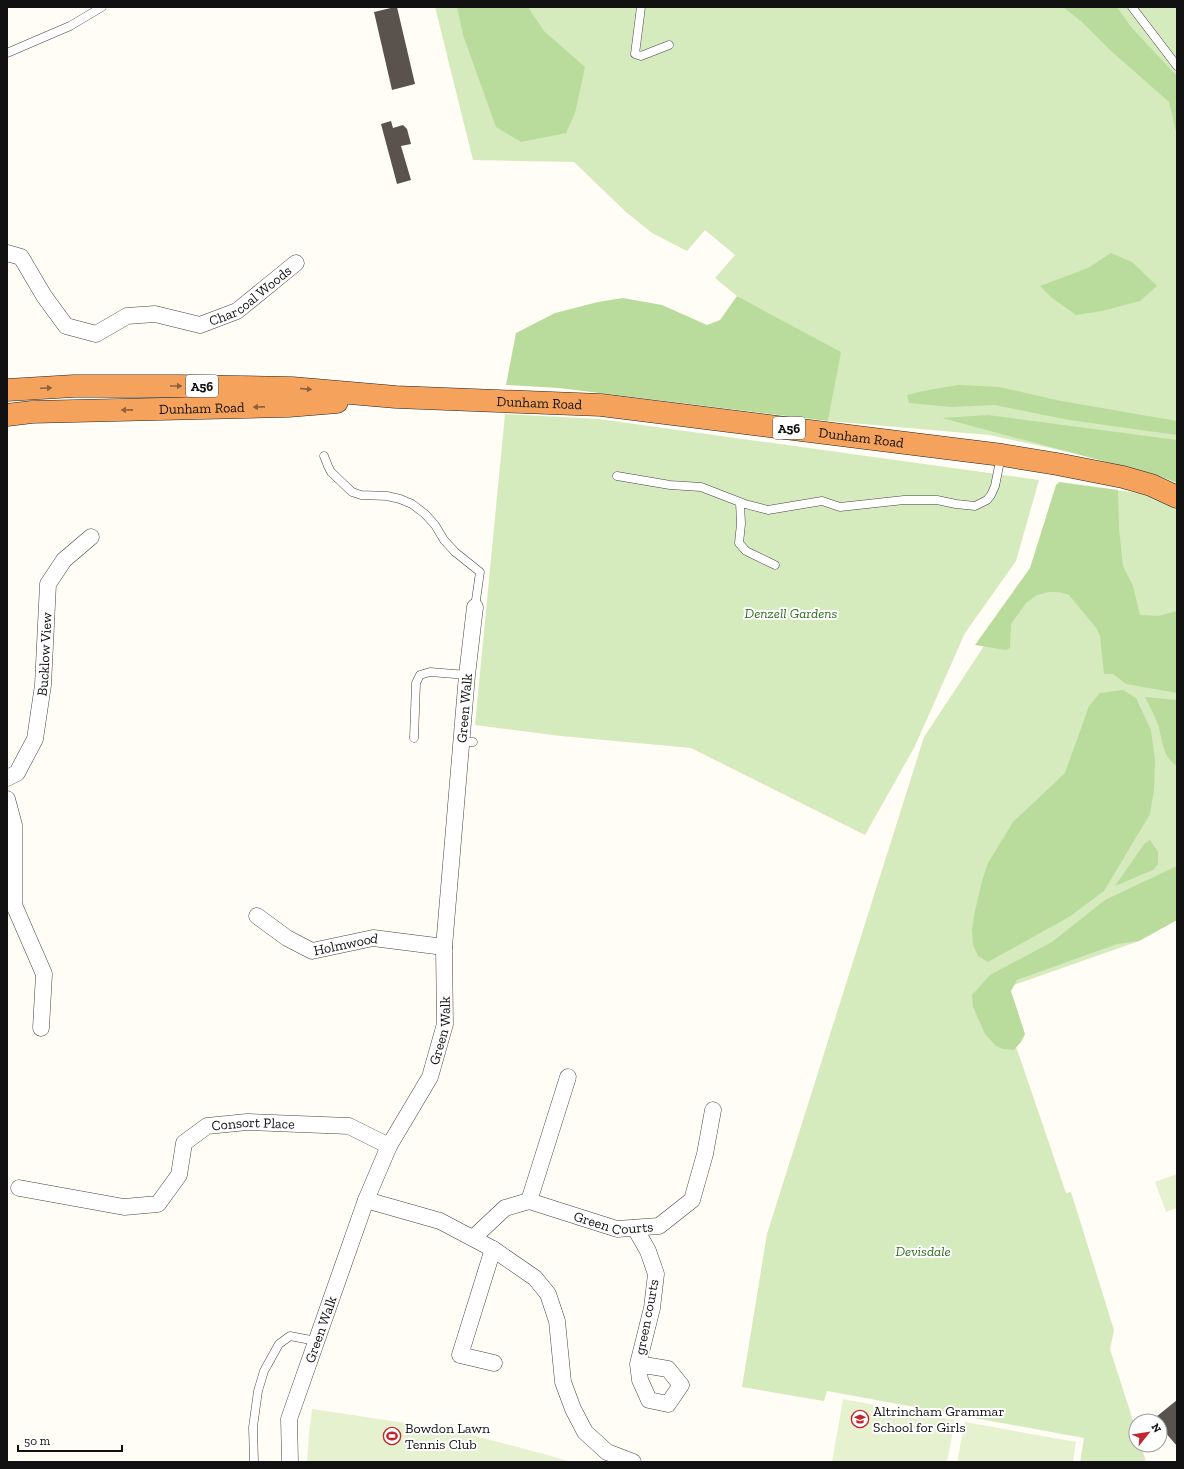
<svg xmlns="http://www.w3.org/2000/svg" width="1184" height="1469" viewBox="0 0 1184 1469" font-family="'Zilla Slab',serif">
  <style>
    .green { fill: #d5ebbd }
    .forest { fill: #b9dc9c }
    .pitch { fill: #e6f2cf }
    .building { fill: #5a524d }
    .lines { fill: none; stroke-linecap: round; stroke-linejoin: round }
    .lane-casing { stroke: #444; stroke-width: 9 }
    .street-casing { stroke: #444; stroke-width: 17 }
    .highway-casing { stroke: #222; stroke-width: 23 }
    .lane { stroke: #fff; stroke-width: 8 }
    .street { stroke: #fff; stroke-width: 16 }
    .highway { stroke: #f5a25d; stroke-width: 22 }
    .oneway { fill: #8e613b }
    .labels { text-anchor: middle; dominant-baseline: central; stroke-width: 4; stroke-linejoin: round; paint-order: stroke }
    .shield { fill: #fff; stroke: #585858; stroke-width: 1 }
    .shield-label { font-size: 13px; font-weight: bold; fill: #111 }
    .street-label { font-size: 14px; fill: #111; stroke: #fff }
    .park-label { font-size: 14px; font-style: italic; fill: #2f6b1f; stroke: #fff }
    .poi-label { font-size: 14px; fill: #111; stroke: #fff; text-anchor: start }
  </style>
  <rect width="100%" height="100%" fill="#fffdf5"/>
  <path class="green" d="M 435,7 L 1177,7 L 1177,477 L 1163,472 L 989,435 L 828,421 L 840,352 L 737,296 L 715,278 L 735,255 L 705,230 L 687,251 L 652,233 L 626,212 L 574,162 L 473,160 Z
    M 505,414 L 599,419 L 1039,480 L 1016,561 L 965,633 L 915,746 L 865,835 L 691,748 L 561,736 L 475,725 Z
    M 1061,483 L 1154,495 L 1177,506 L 1177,920 L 1139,941 L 997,991 L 1066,1193 L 1071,1192 L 1114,1330 L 1110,1349 L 1136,1430 L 1136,1445 L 1141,1445 L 1146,1462 L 1080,1462 L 1084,1438 L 827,1391 L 824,1401 L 742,1387 L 767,1234 L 924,737 L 984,646 L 1037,572 Z"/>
  <path class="forest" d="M 457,7 L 528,7 L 544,31 L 585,67 L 575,113 L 566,133 L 521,142 L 496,127 L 463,35 Z
    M 1063,7 L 1117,7 L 1132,28 L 1177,76 L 1177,136 L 1169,102 L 1110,50 L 1082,22 Z
    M 1111,253 L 1132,262 L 1157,286 L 1140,301 L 1102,311 L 1076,315 L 1052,298 L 1040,286 L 1088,268 Z
    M 737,296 L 841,352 L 828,421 L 559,388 L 506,385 L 516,333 L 555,313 L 598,302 L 623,298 L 662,305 L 707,325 L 720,320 Z
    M 958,385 L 999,387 L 1061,401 L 1177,421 L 1177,435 L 1069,420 L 995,405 L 952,407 L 909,403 L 907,395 L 923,391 Z
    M 988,415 L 1177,440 L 1177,483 L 1162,477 L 942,418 Z
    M 1059,482 L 1118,490 L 1119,529 L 1123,566 L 1133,586 L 1140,615 L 1158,616 L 1177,611 L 1177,693 L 1126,684 L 1113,674 L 1104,674 L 1100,636 L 1097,629 L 1069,595 L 1059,592 L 1049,592 L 1037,595 L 1026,603 L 1011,624 L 1010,648 L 1006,650 L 975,645 L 1030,568 L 1056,485 Z
    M 1123,690 L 1136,698 L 1151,730 L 1155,760 L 1154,790 L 1150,814 L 1104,891 L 1069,917 L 988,962 L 978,956 L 973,945 L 972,929 L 975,911 L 982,881 L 988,863 L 1013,822 L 1065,773 L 1089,706 L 1100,693 Z
    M 1145,697 L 1177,700 L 1177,766 C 1163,758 1163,743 1159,728 C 1156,718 1150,707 1145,697 Z
    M 1150,840 L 1158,852 L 1158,864 L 1153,870 L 1115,886 L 1144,844 Z
    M 1177,866 L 1177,920 L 1139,941 L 1117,944 L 1017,980 L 1011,991 L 1025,1034 L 1021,1042 L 1014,1050 L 1003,1049 L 996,1046 L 985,1034 L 973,1007 L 972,995 L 990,975 L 1052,942 L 1105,900 Z"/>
  <path class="pitch" d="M 1177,1174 L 1177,1208 L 1166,1212 L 1155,1182 Z
    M 843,1399 L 955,1420 L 947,1462 L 832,1462 Z
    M 312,1409 L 452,1430 L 518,1447 L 572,1462 L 307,1462 L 309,1434 Z
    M 965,1422 L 1076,1442 L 1073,1462 L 957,1462 Z"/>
  <path class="building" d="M 395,7 L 397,7 L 415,84 L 392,90 L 374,12 Z
    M 391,121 L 393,128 L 403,125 L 407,129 L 411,144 L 401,146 L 411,180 L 397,184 L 381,124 Z
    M 1177,1400 L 1177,1446 L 1164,1431 L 1166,1430 L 1156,1417 Z"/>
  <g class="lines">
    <defs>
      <path id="lane" d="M 641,7 L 635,54 L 641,56 L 669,45
        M 1132,7 L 1177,66
        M 7,53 L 70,26 L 102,7
        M 324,456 L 328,466 L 331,472 L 352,492 L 361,495 L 387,496 L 400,499 L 412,504 L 425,514 L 435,525 L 444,540 L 455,552 L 480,572 L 475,607
        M 617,476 L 670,485 L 701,487 L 745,504 L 768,510 L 822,501 L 840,507 L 904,500 L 937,500 L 956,504 L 975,506 L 987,500 L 991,495 L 995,486 L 1001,456
        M 740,502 L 741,524 L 739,543 L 746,551 L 775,565
        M 414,738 L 416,683 L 420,675 L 430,672 L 467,675
        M 461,742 L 473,742
        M 254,1462 L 253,1427 L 258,1391 L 264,1371 L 279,1344 L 290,1336 L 316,1341"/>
      <g id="street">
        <path id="s1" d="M 7,253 L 21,257 L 44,296 L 66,326 L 96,334 L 127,316 L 155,314 L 200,325 L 237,311 L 296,263"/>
        <path id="s2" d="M 7,778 L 17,773 L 35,739 L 43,685 L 48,584 L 64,560 L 91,537"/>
        <path d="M 7,799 L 14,825 L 14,905 L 44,974 L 41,1028"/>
        <path id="s3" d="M 257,916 L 287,938 L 312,951 L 373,938 L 444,947"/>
        <path id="s4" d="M 19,1188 L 124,1207 L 158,1204 L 179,1175 L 184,1143 L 207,1126 L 247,1122 L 349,1126 L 389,1146"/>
        <path d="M 366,1200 L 440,1221 L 493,1249 L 535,1278 L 548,1294 L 557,1321 L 563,1382 L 573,1409 L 585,1432 L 607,1452 L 633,1462"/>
        <path d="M 529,1201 L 568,1077"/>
        <path d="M 635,1228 L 648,1251 L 656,1274 L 652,1308 L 638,1364 L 640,1380 L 649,1400 L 668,1404 L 681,1385 L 668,1369 L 638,1364"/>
        <path id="s5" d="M 473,1238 L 505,1208 L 529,1201 L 617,1229 L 659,1226 L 692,1200 L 705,1154 L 713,1110"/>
        <path d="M 493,1249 L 460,1355 L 494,1363"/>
        <path id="s6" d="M 290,1462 L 289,1419 L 366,1200 L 389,1146 L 430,1077 L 445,1024 L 444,947 L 467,675 L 475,607"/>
      </g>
      <g id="highway">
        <path id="s7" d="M 7,390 L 74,386 L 180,386 L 292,388 L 396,397 L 601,405 L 1002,455 L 1057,464 L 1123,477 L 1151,485 L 1177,497"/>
        <path id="s8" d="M 7,415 L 32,412 L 288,406 L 337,402"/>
      </g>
    </defs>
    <use href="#lane" class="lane-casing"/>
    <use href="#street" class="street-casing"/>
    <use href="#highway" class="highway-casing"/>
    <use href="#lane" class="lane"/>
    <use href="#street" class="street"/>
    <use href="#highway" class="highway"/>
  </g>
  <defs><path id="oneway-solid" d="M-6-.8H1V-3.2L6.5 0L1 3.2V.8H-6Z"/></defs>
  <g class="oneway">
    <use href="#oneway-solid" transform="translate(176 386)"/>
    <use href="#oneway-solid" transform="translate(46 388) rotate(-3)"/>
    <use href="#oneway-solid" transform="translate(306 389) rotate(5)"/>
    <use href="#oneway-solid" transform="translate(259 407) rotate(179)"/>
    <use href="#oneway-solid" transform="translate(127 410) rotate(179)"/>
  </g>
  <defs>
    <symbol id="school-ring" viewBox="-11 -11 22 22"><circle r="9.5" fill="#fff" stroke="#c4262e" stroke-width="1.5"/><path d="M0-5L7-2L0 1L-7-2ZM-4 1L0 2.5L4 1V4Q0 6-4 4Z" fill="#c4262e"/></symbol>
    <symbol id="stadium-ring" viewBox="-11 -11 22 22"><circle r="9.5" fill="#fff" stroke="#c4262e" stroke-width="1.5"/><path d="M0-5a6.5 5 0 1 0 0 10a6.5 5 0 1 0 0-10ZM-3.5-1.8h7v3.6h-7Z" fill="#c4262e"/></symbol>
  </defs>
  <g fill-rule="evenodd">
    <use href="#school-ring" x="850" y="1409" width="20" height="20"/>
    <use href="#stadium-ring" x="382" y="1426" width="20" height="20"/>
  </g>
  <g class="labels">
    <g class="shield">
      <rect x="186" y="375" width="32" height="22" rx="3"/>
      <rect x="773" y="417" width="32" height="22" rx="3"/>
    </g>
    <g class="shield-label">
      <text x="202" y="386">A56</text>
      <text x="789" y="428">A56</text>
    </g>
    <g class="street-label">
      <text stroke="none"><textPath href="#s1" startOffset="297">Charcoal Woods</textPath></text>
      <text stroke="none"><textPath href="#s7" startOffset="533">Dunham Road</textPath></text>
      <text stroke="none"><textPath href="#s8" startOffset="195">Dunham Road</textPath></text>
      <text stroke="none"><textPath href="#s7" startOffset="857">Dunham Road</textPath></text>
      <text stroke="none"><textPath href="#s2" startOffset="135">Bucklow View</textPath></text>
      <text stroke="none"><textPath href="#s6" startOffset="786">Green Walk</textPath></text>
      <text stroke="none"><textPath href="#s3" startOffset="100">Holmwood</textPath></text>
      <text stroke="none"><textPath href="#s6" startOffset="462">Green Walk</textPath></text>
      <text stroke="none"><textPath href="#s4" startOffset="284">Consort Place</textPath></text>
      <text stroke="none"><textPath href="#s5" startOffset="157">Green Courts</textPath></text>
      <text transform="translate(647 1317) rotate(-79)">green courts</text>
      <text stroke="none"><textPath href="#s6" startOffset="138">Green Walk</textPath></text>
    </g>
    <g class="park-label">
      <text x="791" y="613">Denzell Gardens</text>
      <text x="923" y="1251">Devisdale</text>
    </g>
    <g class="poi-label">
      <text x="873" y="1411">Altrincham Grammar<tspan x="873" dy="16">School for Girls</tspan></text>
      <text x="405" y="1428">Bowdon Lawn<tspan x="405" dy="16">Tennis Club</tspan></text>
    </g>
  </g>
  <rect width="1184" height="1469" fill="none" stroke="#111111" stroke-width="16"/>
  <g transform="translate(1148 1433) rotate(60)"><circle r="19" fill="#ffffff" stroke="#a0a0a0"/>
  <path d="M0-3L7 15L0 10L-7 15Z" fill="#c4262e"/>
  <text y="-6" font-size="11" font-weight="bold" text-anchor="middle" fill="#111111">N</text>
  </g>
  <path d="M18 1445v6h104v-6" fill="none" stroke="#111111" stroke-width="2"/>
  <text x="24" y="1445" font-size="12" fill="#111111" stroke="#ffffff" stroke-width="3" paint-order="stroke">50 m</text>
</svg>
